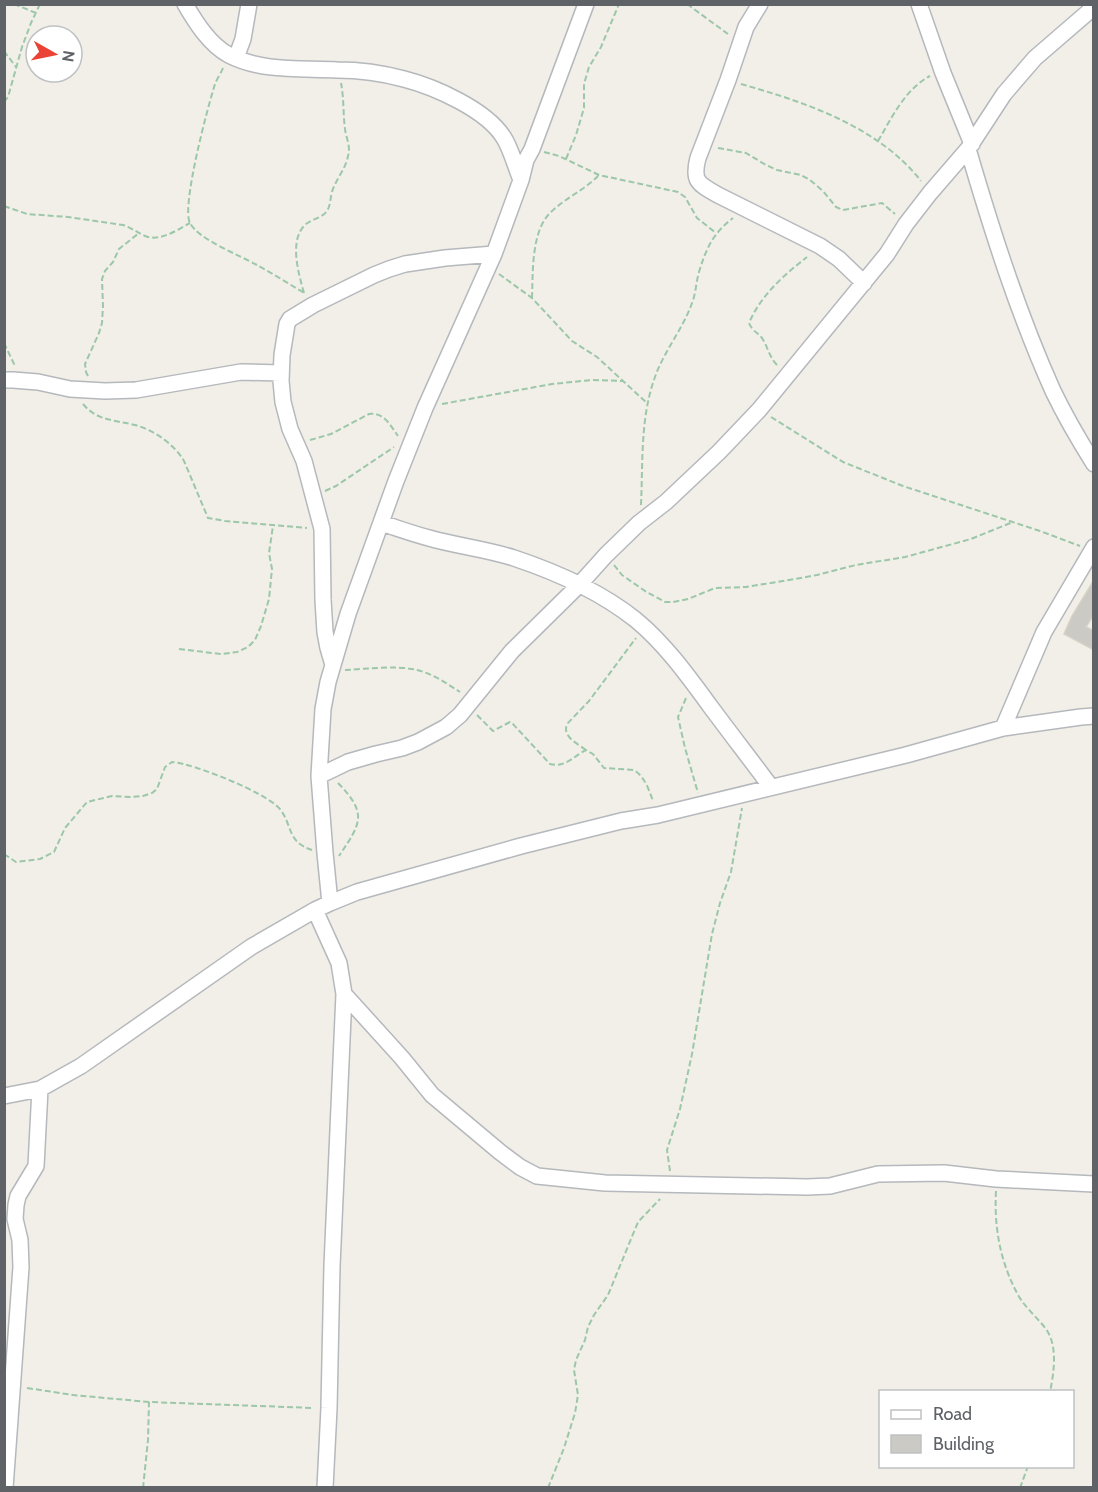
<svg xmlns="http://www.w3.org/2000/svg" width="1098" height="1492" viewBox="0 0 1098 1492" font-family="Cabin,sans-serif">
  <style>
    .building { fill: #cccac5; stroke: #d6d1c6; stroke-width: 1.5 }
    .lines { fill: none; stroke-linecap: round; stroke-linejoin: round }
    .minor-casing { stroke: #b5b8bc; stroke-width: 18 }
    .path { stroke: #9cc7a9; stroke-width: 2; stroke-dasharray: 6 3; stroke-linecap: butt }
    .minor { stroke: #fff; stroke-width: 15 }
  </style>
  <rect width="100%" height="100%" fill="#f1efe8"/>
  <path class="building" d="M 1094,580 L 1094,614 L 1086,627 L 1094,631 L 1094,650 L 1064,634 L 1072,616 Z"/>
  <g class="lines">
    <defs>
      <path id="minor" d="M 185,4 C 196,23 210,45 229,55 C 262,72 301,68 337,70 C 359,70 382,73 404,79 C 435,87 487,110 504,138 C 511,149 516,168 521,180
        M 760,4 L 746,27 L 728,80 L 698,158 C 692,181 698,184 718,195 L 820,246 L 839,259 L 864,283
        M 919,4 L 943,73 L 972,144
        M 236,58 L 243,39 L 249,4
        M 968,149 C 992,231 1018,313 1053,391 C 1065,416 1079,440 1094,464
        M 4,380 L 13,380 L 38,382 L 70,389 L 105,391 L 136,390 L 241,372 L 281,373
        M 381,523 C 397,528 413,534 429,538 C 457,546 486,549 514,558 C 556,572 601,592 636,620 C 665,644 688,676 710,706 C 730,733 751,760 771,787
        M 333,665 L 328,648 L 325,632 L 323,600 L 322,529 L 304,461 L 290,429 L 283,402 L 281,381 L 282,355 L 287,324 L 290,319 L 313,305 L 374,275 L 389,269 L 405,264 L 445,258 L 494,254
        M 1003,728 L 1044,632 L 1094,547
        M 319,776 L 348,762 L 376,754 L 402,748 L 418,742 L 446,727 L 460,715 L 512,651 L 579,585 L 606,555 L 639,523 L 666,502 L 719,452 L 759,410 L 887,254 L 906,224 L 930,193 L 968,149 L 1004,94 L 1035,58 L 1094,7
        M 330,903 L 325,853 L 319,776 L 323,709 L 328,682 L 348,614 L 396,481 L 425,408 L 494,254 L 521,180 L 526,160 L 532,149 L 586,4
        M 315,910 L 339,963 L 344,994 L 332,1266 L 329,1408 L 325,1488
        M 344,994 L 402,1058 L 432,1095 L 500,1152 L 520,1167 L 537,1176 L 605,1183 L 807,1187 L 830,1186 L 878,1174 L 944,1173 L 996,1179 L 1094,1184
        M 4,1096 L 40,1089 L 81,1066 L 251,947 L 315,910 L 330,903 L 357,892 L 521,846 L 621,821 L 658,815 L 906,755 L 1003,728 L 1081,717 L 1094,716
        M 5,1488 L 21,1267 L 20,1240 L 15,1219 L 16,1205 L 18,1196 L 36,1166 L 40,1089"/>
    </defs>
    <use href="#minor" class="minor-casing"/>
    <path class="path" d="M 14,4 L 36,13
      M 687,4 L 728,34
      M 4,51 L 16,67
      M 223,68 C 221,73 217,79 215,84 C 208,106 181,207 190,223 C 198,239 239,255 255,264 C 272,273 289,284 306,294
      M 741,84 C 805,102 879,127 921,181
      M 4,102 L 8,97 L 22,47 L 31,23 L 40,4
      M 878,141 C 891,119 905,89 930,76
      M 718,148 L 746,153 L 766,165 L 777,170 L 801,175 L 810,180 L 823,191 L 836,207 L 843,210 L 882,203 L 895,214
      M 544,152 L 559,156 L 599,175 L 678,192 L 685,197 L 697,218 L 716,233
      M 566,159 L 576,135 L 584,108 L 584,84 L 589,67 L 601,47 L 619,4
      M 4,206 L 27,214 L 68,217 L 123,225 C 131,228 137,232 145,236 C 160,242 177,230 190,223
      M 499,274 L 532,298 L 572,341 L 597,357 L 648,404
      M 304,293 C 299,275 289,242 304,226 C 310,219 321,219 327,211 C 331,205 330,196 333,189 C 337,178 346,168 348,156 C 351,146 346,138 345,129 C 343,114 344,98 341,83
      M 532,298 C 533,273 531,232 550,213 C 565,198 583,191 598,176
      M 4,343 L 15,366
      M 777,365 C 769,357 768,347 762,338 C 757,332 753,332 749,323 C 761,295 784,275 807,257
      M 88,376 L 86,372 L 85,364 L 99,333 L 102,323 L 103,306 L 102,279 L 105,271 L 113,262 L 119,249 L 139,233
      M 83,404 C 97,421 115,420 135,425 C 154,430 174,444 184,461 L 208,518 L 225,521 L 307,528
      M 442,404 L 552,384 L 592,380 L 623,381
      M 771,417 L 843,462 L 903,486 L 1040,531 L 1080,546
      M 310,440 L 331,434 L 369,414 C 384,412 390,425 398,436
      M 325,491 L 336,486 L 394,447
      M 641,505 C 643,463 640,418 655,377 C 664,351 683,329 692,303 C 696,293 696,282 699,272 C 706,249 713,233 733,218
      M 614,565 L 622,575 L 645,591 L 665,602 L 673,602 L 688,599 L 715,588 L 746,587 L 795,579 L 817,575 L 856,565 L 905,557 L 971,539 L 1013,522
      M 179,649 L 221,654 L 237,652 L 248,647 L 255,640 L 261,626 L 269,599 L 272,569 L 269,553 L 273,526
      M 345,670 C 367,669 396,665 417,670 C 433,674 446,683 460,692
      M 686,698 L 678,717 L 685,748 L 698,793
      M 477,715 L 493,731 L 510,722 L 512,723 L 550,764 C 565,768 574,756 586,750 L 593,754 L 604,768 L 634,770 C 645,777 649,790 653,801
      M 586,750 C 577,743 562,737 567,724 L 589,701 L 636,638
      M 338,783 C 368,814 361,823 339,856
      M 4,854 L 16,862 L 40,859 L 54,852 L 65,828 L 87,802 L 112,796 L 130,797 L 143,796 L 152,793 L 157,789 L 165,767 L 172,762 C 195,764 264,792 279,808 C 293,824 286,842 312,850
      M 670,1171 L 667,1150 L 680,1109 L 692,1054 L 712,934 L 720,903 L 731,872 L 742,808
      M 996,1191 C 994,1227 1000,1261 1017,1293 C 1024,1307 1037,1317 1046,1329 C 1058,1346 1054,1372 1050,1392
      M 27,1388 L 73,1395 L 149,1402 L 314,1408
      M 143,1488 L 148,1440 L 149,1402
      M 548,1488 L 564,1448 L 575,1413 L 578,1395 L 574,1370 L 576,1360 L 585,1340 L 588,1327 L 594,1315 L 608,1295 L 638,1222 L 660,1199
      M 1020,1488 L 1028,1466"/>
    <use href="#minor" class="minor"/>
  </g>
  <rect width="1098" height="1492" fill="none" stroke="#5f6368" stroke-width="12"/>
  <rect x="879" y="1390" width="195" height="78" fill="#ffffff" stroke="#bfc1c3" stroke-width="1.5"/>
  <rect x="891" y="1410" width="30" height="9" fill="#ffffff" stroke="#bfc1c3" stroke-width="1.5"/>
  <text x="933" y="1420" font-size="18" fill="#5f6368">Road</text>
  <rect x="891" y="1435" width="30" height="18" fill="#cccac5" stroke="#bfc1c3" stroke-width="1.5"/>
  <text x="933" y="1450" font-size="18" fill="#5f6368">Building</text>
  <g transform="translate(54 54) rotate(99)"><circle r="28" fill="#ffffff" stroke="#bfc1c3" stroke-width="1.5"/>
  <path d="M0-4.5L10 22L0 15L-10 22Z" fill="#ea4335"/>
  <text y="-9" font-size="16" font-weight="bold" text-anchor="middle" fill="#5f6368">N</text>
  </g>
</svg>
